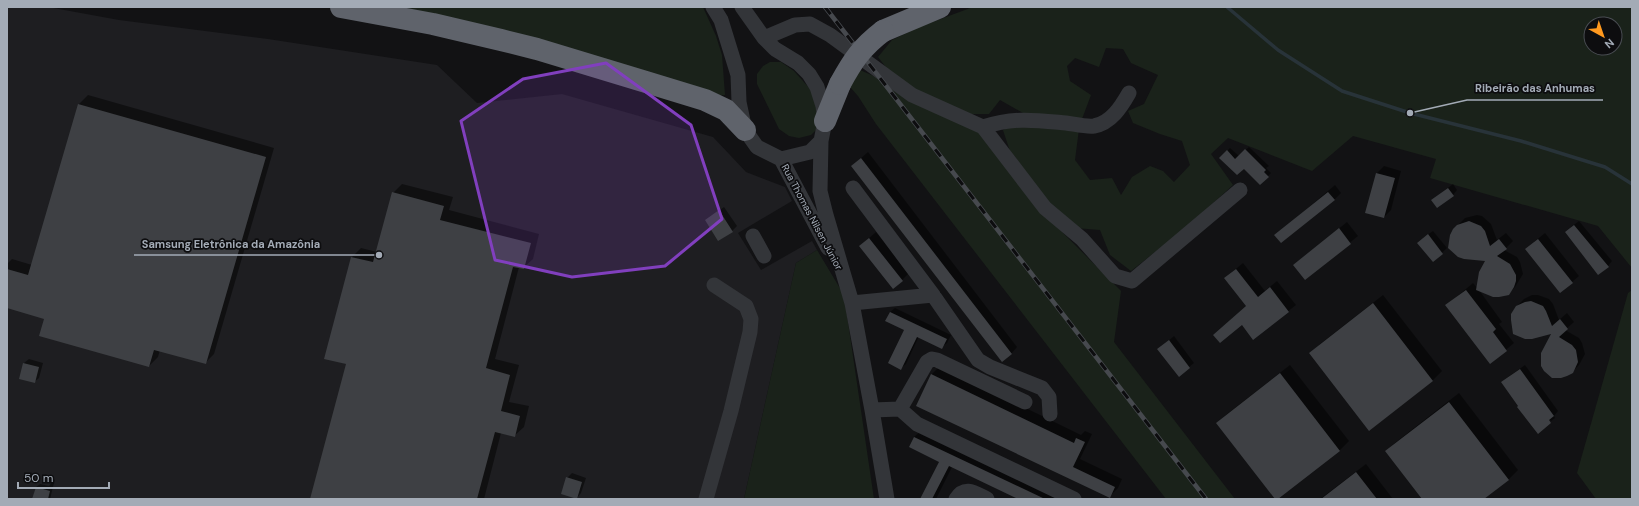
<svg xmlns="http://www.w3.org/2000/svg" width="1639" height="506" viewBox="0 0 1639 506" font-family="'DM Sans',sans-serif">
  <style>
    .built { fill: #1e1e21 }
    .green { fill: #1a221a; fill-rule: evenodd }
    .shadow { fill: #0007 }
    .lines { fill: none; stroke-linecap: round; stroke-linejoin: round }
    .stream { stroke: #283339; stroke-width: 3.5 }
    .building { fill: #3e4044 }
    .minor { stroke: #333539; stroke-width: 15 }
    .highway { stroke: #5f636b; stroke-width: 22 }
    .rail-casing { stroke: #46494e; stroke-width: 4.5 }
    .rail { stroke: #0d0d0f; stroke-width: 3; stroke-dasharray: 9; stroke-linecap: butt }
    .highway-bridge { stroke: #5f636b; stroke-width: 22 }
    .marked { fill: #813fbe; fill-opacity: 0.2; stroke: #813fbe; stroke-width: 3; stroke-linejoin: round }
    .labels { text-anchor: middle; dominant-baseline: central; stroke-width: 3.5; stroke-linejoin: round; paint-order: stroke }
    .street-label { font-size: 10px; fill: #a3abb6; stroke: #0d0d0f }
    .leader { fill: none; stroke: #a3abb6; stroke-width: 1.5 }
    .callout-dot { fill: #a3abb6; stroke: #0d0d0f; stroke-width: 1.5 }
    .callout-label { font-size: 11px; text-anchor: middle; font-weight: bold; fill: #a3abb6; stroke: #0d0d0f; stroke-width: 3.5; stroke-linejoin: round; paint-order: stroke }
  </style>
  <rect width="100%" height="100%" fill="#121214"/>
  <path class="built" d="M 7,7 L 48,7 L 119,20 L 268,39 L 437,65 L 477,103 L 562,94 L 713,137 L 746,172 L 785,187 L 792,201 L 738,233 L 761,270 L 812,241 L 817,250 L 796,263 L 744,499 L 7,499 Z"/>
  <path class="green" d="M 373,7 L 703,7 L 716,36 L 722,55 L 725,95 L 711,96 Z
    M 973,7 L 1632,7 L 1632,268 L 1598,226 L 1430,178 L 1436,159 L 1353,136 L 1312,171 L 1228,138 L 1211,154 L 1233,185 L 1187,227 L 1131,271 L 1110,255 L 1100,230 L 1075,228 L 1042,204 L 1010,151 L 1003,130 L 1029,120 L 1079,129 L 1075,160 L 1090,180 L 1112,178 L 1121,195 L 1132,177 L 1150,166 L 1163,171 L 1174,182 L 1190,165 L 1182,141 L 1160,134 L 1133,123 L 1128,111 L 1144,104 L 1158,75 L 1131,63 L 1123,49 L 1106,48 L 1099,67 L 1075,58 L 1067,66 L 1070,81 L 1091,95 L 1082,119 L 1023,113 L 1000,100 L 989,114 L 971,114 L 931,98 L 895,79 L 878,57 L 892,40 L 919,27 ZM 1591,24 L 1615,24 L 1615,48 L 1591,48 Z
    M 770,62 L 781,62 L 794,71 L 811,90 L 818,104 L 819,127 L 811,135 L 799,138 L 789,136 L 779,129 L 757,84 L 757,74 L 763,66 Z
    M 860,70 L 885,81 L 979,130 L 1039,209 L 1121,291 L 1114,342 L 1235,499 L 1166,499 L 876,124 L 858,96 L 850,87 Z
    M 817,250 L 844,295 L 874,499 L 744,499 L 796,263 Z
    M 1632,290 L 1632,499 L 1596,499 L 1577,473 L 1628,293 Z"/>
  <path class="shadow" d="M 88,95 L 274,148 L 214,354 L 205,363 L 160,350 L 158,357 L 149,366 L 45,318 L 7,304 L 7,264 L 12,259 L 32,265 L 79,104 Z
    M 1249,147 L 1269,166 L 1266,168 L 1271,173 L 1260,184 L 1244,167 L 1220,158 L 1230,148 L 1239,156 Z
    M 868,152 L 1017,347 L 1011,354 L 852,166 Z
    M 1384,166 L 1401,171 L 1391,210 L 1384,217 L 1377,173 Z
    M 402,184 L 453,197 L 449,210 L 539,234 L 533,259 L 523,268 L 519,267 L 495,359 L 519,365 L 509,402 L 529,406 L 524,427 L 514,436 L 501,433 L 484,499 L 311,499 L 347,364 L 325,358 L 352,257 L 361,248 L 377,252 L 393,193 Z
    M 1453,184 L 1457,190 L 1453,195 L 1432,200 Z
    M 1335,185 L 1341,193 L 1334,200 L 1276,235 Z
    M 724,207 L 737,226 L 732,231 L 706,220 Z
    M 1477,215 L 1482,216 L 1491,224 L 1497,240 L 1506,233 L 1513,241 L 1504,250 L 1517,257 L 1520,262 L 1523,274 L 1515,287 L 1508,294 L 1479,290 L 1502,322 L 1499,324 L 1514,343 L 1490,363 L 1447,305 L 1473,283 L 1478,289 L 1486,260 L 1458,225 L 1465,218 Z
    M 1579,221 L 1612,261 L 1608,266 L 1571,227 Z
    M 1347,222 L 1358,236 L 1305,279 L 1294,265 Z
    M 1433,231 L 1447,248 L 1433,261 L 1423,238 Z
    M 876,232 L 909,273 L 902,280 L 860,246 Z
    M 1545,233 L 1579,276 L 1572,282 L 1534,242 Z
    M 1243,263 L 1265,291 L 1277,281 L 1296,305 L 1253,339 L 1247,306 L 1225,278 Z
    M 1383,295 L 1442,371 L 1433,380 L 1370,430 L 1311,353 L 1320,344 Z
    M 1532,295 L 1538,295 L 1549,299 L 1553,304 L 1559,320 L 1567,313 L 1574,322 L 1565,330 L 1579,338 L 1582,343 L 1585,354 L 1579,365 L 1572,372 L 1553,332 L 1517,306 L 1524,299 Z
    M 895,308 L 951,335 L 947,343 L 942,347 L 919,336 L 906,364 L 901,368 L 905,330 L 890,312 Z
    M 1174,336 L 1194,363 L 1179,375 L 1159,349 Z
    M 29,359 L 43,363 L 39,378 L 34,382 L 20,378 L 24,363 Z
    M 1290,365 L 1349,441 L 1340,450 L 1276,499 L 1217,423 L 1227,414 Z
    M 1525,365 L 1558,411 L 1554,416 L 1555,418 L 1551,421 L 1547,416 L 1519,406 L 1507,378 Z
    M 940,366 L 1081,435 L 1085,431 L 1092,434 L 1080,459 L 1122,479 L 1118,488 L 1110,496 L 918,405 L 932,374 Z
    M 1459,393 L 1518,470 L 1509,479 L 1483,499 L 1423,499 L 1386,451 L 1396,442 Z
    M 923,429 L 1071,499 L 1020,499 L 952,467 L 936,499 L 921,499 L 941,461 L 914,437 Z
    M 1366,464 L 1393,499 L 1320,499 Z
    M 572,473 L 586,478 L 581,493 L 577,498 L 567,478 Z
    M 55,479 L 50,499 L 33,499 L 36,487 L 40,484 L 49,486 Z"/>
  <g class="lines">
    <path class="stream" d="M 1227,7 L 1278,50 L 1342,91 L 1410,113 L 1521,141 L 1605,167 L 1632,184"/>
  </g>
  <path class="building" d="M 78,104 L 266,157 L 206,364 L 154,350 L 149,367 L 39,336 L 44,319 L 7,308 L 7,269 L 28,275 Z
    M 1245,149 L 1266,170 L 1264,172 L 1269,177 L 1260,185 L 1244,169 L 1237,175 L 1219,158 L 1227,150 L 1235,159 Z
    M 861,158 L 1012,354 L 1002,362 L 851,166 Z
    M 1376,173 L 1395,178 L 1384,218 L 1365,213 Z
    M 1448,188 L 1454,196 L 1437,208 L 1431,200 Z
    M 392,192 L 444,206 L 440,220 L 531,243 L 524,269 L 513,267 L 486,368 L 510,375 L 501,411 L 520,416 L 515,437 L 495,432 L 477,499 L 310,499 L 346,364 L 324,359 L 351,257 L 373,262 Z
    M 1328,192 L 1335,200 L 1281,243 L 1274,235 Z
    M 719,210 L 733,232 L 718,241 L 705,220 Z
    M 1469,221 L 1481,226 L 1485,231 L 1490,246 L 1499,239 L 1507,249 L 1497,256 L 1510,264 L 1516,275 L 1516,281 L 1514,287 L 1509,295 L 1499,297 L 1493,297 L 1476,290 L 1479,272 L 1485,261 L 1464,259 L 1458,257 L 1448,248 L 1450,235 L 1453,229 L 1457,225 Z
    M 1574,225 L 1609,267 L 1598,275 L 1565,232 Z
    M 1339,228 L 1351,244 L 1305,280 L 1293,265 Z
    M 1428,234 L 1443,254 L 1433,262 L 1417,243 Z
    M 869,238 L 903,281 L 893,289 L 859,246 Z
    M 1538,239 L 1573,283 L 1560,293 L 1525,249 Z
    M 1236,269 L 1258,297 L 1270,287 L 1289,312 L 1253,340 L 1242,325 L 1220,343 L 1213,335 L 1246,306 L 1224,278 Z
    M 1466,290 L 1496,329 L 1493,332 L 1507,351 L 1490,364 L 1445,305 Z
    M 1531,301 L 1543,306 L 1546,311 L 1552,326 L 1560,319 L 1568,329 L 1559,337 L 1572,345 L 1576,350 L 1578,362 L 1573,373 L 1567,376 L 1561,378 L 1552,378 L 1544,371 L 1541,366 L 1541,353 L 1551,334 L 1532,339 L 1525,339 L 1513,334 L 1511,320 L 1511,314 L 1516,306 L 1525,302 Z
    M 1373,303 L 1433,381 L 1369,431 L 1309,353 Z
    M 890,312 L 947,339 L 942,349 L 917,337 L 901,370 L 888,363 L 904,330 L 885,321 Z
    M 1169,340 L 1190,368 L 1179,377 L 1157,349 Z
    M 23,363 L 39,367 L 35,383 L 19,379 Z
    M 1520,369 L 1554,416 L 1549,420 L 1551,423 L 1538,434 L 1517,407 L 1518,406 L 1501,382 Z
    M 1280,373 L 1340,451 L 1278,499 L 1275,499 L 1216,423 Z
    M 931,374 L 1074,443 L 1076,438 L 1085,442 L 1073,467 L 1115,487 L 1110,498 L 916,406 Z
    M 1449,402 L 1509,480 L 1484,499 L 1422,499 L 1385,451 Z
    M 914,437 L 1045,499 L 1018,499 L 949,466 L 932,499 L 920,499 L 939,462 L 909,447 Z
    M 1356,472 L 1377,499 L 1321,499 Z
    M 566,477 L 582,482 L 577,499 L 561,494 Z
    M 36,487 L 50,491 L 48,499 L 32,499 Z"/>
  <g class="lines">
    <path class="minor" d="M 713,7 L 721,20 L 738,75 L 739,102 L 745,130 L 757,147 L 781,159 L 828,248
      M 742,7 L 764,38 L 775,49 L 798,63 L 809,74 L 817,87 L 823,106 L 825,121 L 821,141 L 820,191 L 826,215 L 852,303 L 872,410 L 887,499
      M 764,38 L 795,25 L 810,24 L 830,35 L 912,95 L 983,127 L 1045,208 L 1082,239 L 1115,276 L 1132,281 L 1240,190
      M 983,127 C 1015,117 1034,120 1066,123 C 1074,124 1086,127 1094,126 C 1111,123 1121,107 1129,93
      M 781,159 L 810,152 L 821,141
      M 853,188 L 933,295 L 978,360 L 990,367 L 1042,388 L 1049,397 L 1050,414
      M 753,236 L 764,256
      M 852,303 L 933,295
      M 900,409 L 927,362 L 932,359 L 937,360 L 1025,402
      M 872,410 L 900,409 L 917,424 L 1074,499
      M 706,499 L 731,411 L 750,332 L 751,319 L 746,306 L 714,285
      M 956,499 C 965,485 975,493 987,499"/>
    <path class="highway" d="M 341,7 L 433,24 L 501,40 L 537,49 L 646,82 L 705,100 L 726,110 L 745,130
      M 883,31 L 940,7
      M 825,121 L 840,84"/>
    <defs>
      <path id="rail" d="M 825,7 L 1206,499"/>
    </defs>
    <use href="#rail" class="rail-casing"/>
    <use href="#rail" class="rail"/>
    <path class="highway-bridge" d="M 840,84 C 853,60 862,47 883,31"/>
  </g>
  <path class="marked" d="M 606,63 L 691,125 L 722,219 L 665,266 L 572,277 L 495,260 L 461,121 L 523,79 Z"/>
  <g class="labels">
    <g class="street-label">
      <text transform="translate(812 217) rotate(62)">Rua Thomas Nilsen Júnior</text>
    </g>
  </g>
  <path class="leader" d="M1410 113L1467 100H1603M379 255L328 255H134"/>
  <g class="callout-dot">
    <circle cx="1410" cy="113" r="4"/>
    <circle cx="379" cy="255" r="4"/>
  </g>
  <g class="callout-label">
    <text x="1535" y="92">Ribeirão das Anhumas</text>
    <text x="231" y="248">Samsung Eletrônica da Amazônia</text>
  </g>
  <rect width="1639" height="506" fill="none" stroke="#a3abb6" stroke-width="16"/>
  <g transform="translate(1603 36) rotate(140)"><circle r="19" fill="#0d0d0f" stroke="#494c52"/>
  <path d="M0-3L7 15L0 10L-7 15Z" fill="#ff991f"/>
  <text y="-6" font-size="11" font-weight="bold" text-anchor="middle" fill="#a3abb6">N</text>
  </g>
  <path d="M18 482v6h91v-6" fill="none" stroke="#a3abb6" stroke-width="2"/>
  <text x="24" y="482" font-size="12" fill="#a3abb6" stroke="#0d0d0f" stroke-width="3" paint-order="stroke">50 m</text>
</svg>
